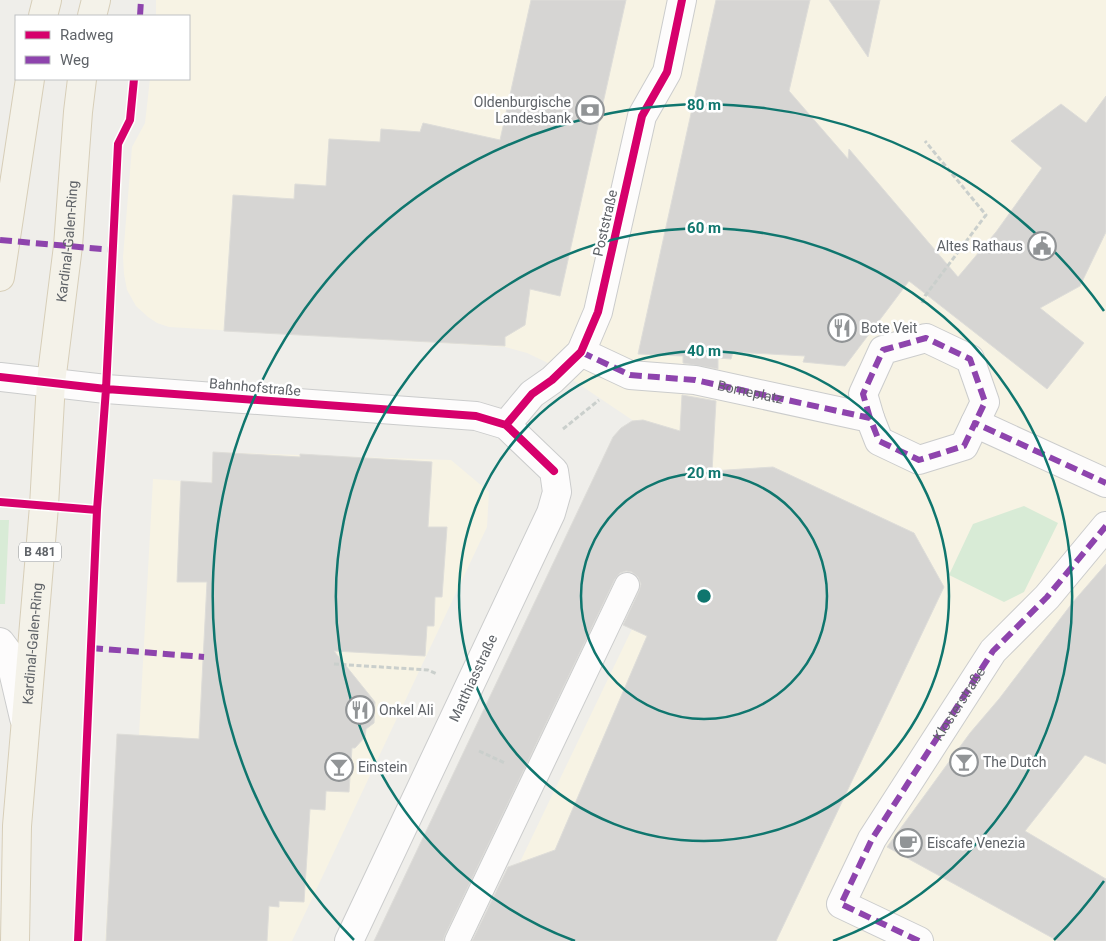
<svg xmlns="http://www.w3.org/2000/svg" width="1106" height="941" viewBox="0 0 1106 941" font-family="Roboto,sans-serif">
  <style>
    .commercial { fill: #f7f3e4 }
    .green { fill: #d8ebd6 }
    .building { fill: #d6d5d3; stroke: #deddd9 }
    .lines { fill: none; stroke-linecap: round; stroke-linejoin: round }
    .lane-casing { stroke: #cbcccc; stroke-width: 26 }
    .street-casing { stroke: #cbcccc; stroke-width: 30 }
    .primary-casing { stroke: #d7ceb8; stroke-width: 30 }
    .path { stroke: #cacfcc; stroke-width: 3; stroke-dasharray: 5 2.5; stroke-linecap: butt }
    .lane { stroke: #fdfcfc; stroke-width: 24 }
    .street { stroke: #fdfcfc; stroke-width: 28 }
    .primary { stroke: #f4f2e9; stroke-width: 28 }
    .quiet { stroke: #8e44ad; stroke-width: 6; stroke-dasharray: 12 6; stroke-linecap: butt }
    .cycleway-casing { stroke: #fff; stroke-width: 11 }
    .cycleway { stroke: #d6006c; stroke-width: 8 }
    .ring { fill: none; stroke: #0f766e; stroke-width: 2.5 }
    .labels { text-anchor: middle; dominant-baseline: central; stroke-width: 5; stroke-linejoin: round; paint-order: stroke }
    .shield { fill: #fff; stroke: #8f9295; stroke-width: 1 }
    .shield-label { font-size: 12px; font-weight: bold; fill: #5f6368 }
    .poi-label { font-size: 14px; fill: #5f6368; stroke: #fff; text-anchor: start }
    .street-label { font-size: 14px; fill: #5f6368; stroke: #fff }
    .centre { fill: #0f766e; stroke: #fff; stroke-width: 2.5 }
    .ring-label { font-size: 15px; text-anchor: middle; font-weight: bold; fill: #0f766e; stroke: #fff; stroke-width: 5; stroke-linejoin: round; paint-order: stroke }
  </style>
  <rect width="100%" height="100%" fill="#efeeea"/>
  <path class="commercial" d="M 156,0 L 1106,0 L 1106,941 L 482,941 L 708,471 L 546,362 L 527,353 L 505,347 L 169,327 L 157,323 L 148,317 L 136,306 L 127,290 L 124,274 L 123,257 L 132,147 L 145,123 L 150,79 L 189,79 L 189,16 L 156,16 Z
    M 213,452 L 451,460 L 489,492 L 487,527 L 292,941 L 105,941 L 117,734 L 139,735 L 153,479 L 211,483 Z"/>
  <path class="green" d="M 1024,506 L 1058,523 L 1024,592 L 1004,602 L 949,575 L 973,524 Z
    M 0,520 L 9,520 L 5,604 L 0,604 Z"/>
  <path class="building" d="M 531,0 L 626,0 L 560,296 L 530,289 L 525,325 L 505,337 L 505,346 L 224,331 L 233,195 L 294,199 L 295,184 L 326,186 L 329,139 L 380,142 L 381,129 L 420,132 L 423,123 L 500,140 Z
    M 716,0 L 810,0 L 789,91 L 848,159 L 849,149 L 958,277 L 996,232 L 1042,168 L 1011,141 L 1061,104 L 1086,123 L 1106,96 L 1106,232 L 1080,286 L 1040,308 L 1084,343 L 1047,389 L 909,281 L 845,366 L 803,362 L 805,356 L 733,352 L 731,359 L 718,358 L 718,369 L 683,363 L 683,356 L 638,354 Z
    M 829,0 L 880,0 L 868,57 Z
    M 682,395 L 716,401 L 712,471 L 773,467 L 914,533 L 944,587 L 776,941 L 472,941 L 508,867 L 555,850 L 647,636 L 623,625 L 639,591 L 641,584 L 638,577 L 632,572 L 626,571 L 620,573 L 615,579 L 445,935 L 443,941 L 374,941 L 613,437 L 621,428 L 632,421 L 643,420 L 680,431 Z
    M 213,452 L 300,457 L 300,454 L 432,462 L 428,527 L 447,527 L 442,597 L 435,597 L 434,626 L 427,626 L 425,656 L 334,651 L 375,702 L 374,723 L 366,729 L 365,737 L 355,748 L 352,748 L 349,792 L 326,791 L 325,810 L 310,809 L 304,902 L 279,901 L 279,907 L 269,906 L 267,941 L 106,941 L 117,734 L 199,739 L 207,582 L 177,582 L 181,481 L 212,483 Z
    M 1106,564 L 1106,764 L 1085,755 L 1025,831 L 1106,879 L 1106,941 L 1058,941 L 887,847 L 970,733 L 999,699 L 1073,602 Z"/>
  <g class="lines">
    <defs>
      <path id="lane" d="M 457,941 L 627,585"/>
      <g id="street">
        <path id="s1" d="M 581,352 L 630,375 L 695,380 L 870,418 L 879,441 L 919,460 L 964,446 L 975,423 L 1106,483"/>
        <path d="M 0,377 L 106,389 L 476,416 L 506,425 L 554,471 L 557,492 L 551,513 L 349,941"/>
        <path d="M 870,418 L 863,394 L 883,350 L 926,338 L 970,359 L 985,402 L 975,423"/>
        <path d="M 506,425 L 532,394 L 552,380 L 581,352 L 598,312 L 642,116 L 667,72 L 682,0"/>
        <path d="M 0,642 L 9,654 L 24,718"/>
        <path d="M 919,941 L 841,904 L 872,839 L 993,651 L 1047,597 L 1106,526"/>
      </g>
      <g id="primary">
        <path d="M 43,16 L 47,0"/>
        <path d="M 92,16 L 96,0"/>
        <path d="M 0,277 L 30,79"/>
        <path id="s2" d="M 15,941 L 17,826 L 44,506 L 51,382 L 68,246 L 78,112 L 82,79"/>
      </g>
    </defs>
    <use href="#lane" class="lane-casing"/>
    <use href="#street" class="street-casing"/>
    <use href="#primary" class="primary-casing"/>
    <path class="path" d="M 922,303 L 925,296 L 986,215 L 925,141
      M 563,429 L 599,400
      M 334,664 L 428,670 L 437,674
      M 479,751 L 505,763"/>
    <use href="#lane" class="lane"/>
    <use href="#street" class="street"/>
    <use href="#primary" class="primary"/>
    <g class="quiet">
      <path d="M 140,16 L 141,0"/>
      <path d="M 0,240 L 113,250"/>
      <path d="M 581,352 L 630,375 L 695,380 L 870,418 L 879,441 L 919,460 L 964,446 L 975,423 L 1106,483"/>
      <path d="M 870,418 L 863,394 L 883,350 L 926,338 L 970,359 L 985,402 L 975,423"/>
      <path d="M 91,648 L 204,657"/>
      <path id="s3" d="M 919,941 L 841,904 L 872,839 L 993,651 L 1047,597 L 1106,526"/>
    </g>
    <defs>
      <path id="cycleway" d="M 0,377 L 106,389 L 476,416 L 506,425 L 554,471
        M 506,425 L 532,394 L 552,380 L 581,352 L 598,312 L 642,116 L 667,72 L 682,0
        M 0,502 L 97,510
        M 78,941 L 97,510 L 106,389 L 118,144 L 130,120 L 134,79"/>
    </defs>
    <use href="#cycleway" class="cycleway-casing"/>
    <use href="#cycleway" class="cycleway"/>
  </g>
  <g class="ring">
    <circle cx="704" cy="596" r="123"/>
    <circle cx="704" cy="596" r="245"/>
    <path d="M575 941A368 368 0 1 1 833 941"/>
    <path d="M1104 881A491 491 0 0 1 1054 940M354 940A491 491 0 1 1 1104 311"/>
  </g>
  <defs>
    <symbol id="bank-ring" viewBox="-11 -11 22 22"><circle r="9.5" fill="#fff" stroke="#919496" stroke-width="1.5"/><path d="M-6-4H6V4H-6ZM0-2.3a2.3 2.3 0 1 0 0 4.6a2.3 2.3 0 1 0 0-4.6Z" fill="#919496"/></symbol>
    <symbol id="civic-ring" viewBox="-11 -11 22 22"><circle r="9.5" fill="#fff" stroke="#919496" stroke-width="1.5"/><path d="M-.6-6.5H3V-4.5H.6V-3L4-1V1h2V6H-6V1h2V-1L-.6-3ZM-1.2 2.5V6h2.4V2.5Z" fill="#919496"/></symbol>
    <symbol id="restaurant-ring" viewBox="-11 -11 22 22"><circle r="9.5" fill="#fff" stroke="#919496" stroke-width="1.5"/><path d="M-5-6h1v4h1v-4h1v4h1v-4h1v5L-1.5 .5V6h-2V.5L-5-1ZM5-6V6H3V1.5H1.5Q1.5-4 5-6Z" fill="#919496"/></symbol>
    <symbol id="bar-ring" viewBox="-11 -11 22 22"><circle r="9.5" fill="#fff" stroke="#919496" stroke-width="1.5"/><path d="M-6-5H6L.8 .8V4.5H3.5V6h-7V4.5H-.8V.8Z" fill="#919496"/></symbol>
    <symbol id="cafe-ring" viewBox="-11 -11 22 22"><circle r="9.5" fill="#fff" stroke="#919496" stroke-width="1.5"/><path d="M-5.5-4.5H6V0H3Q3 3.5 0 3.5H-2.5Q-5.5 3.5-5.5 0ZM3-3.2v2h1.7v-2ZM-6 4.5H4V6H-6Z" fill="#919496"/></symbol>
  </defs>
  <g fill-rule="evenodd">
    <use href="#bank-ring" x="574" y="94" width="32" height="32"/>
    <use href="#civic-ring" x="1026" y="230" width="32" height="32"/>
    <use href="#restaurant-ring" x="826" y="312" width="32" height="32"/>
    <use href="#restaurant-ring" x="344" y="694" width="32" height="32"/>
    <use href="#bar-ring" x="948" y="746" width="32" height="32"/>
    <use href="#bar-ring" x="323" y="751" width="32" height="32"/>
    <use href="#cafe-ring" x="892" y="827" width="32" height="32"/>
  </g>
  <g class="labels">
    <rect class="shield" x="19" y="542.5" width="42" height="19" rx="4"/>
    <g class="shield-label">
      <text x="40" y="552">B 481</text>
    </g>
    <g class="poi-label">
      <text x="571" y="102" text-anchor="end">Oldenburgische<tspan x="571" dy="16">Landesbank</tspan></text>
      <text x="1023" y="246" text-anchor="end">Altes Rathaus</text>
      <text x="861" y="328">Bote Veit</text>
      <text x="379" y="710">Onkel Ali</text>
      <text x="983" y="762">The Dutch</text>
      <text x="358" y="767">Einstein</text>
      <text x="927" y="843">Eiscafe Venezia</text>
    </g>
    <g class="street-label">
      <text transform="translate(605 223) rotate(-77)">Poststraße</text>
      <text stroke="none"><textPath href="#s2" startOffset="702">Kardinal-Galen-Ring</textPath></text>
      <text transform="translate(255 387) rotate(5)">Bahnhofstraße</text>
      <text stroke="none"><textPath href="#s1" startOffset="176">Borneplatz</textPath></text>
      <text stroke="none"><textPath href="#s2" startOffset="298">Kardinal-Galen-Ring</textPath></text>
      <text transform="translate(473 678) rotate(-65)">Matthiasstraße</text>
      <text stroke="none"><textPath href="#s3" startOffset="319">Klosterstraße</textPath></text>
    </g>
  </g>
  <circle cx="704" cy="596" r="8" class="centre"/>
  <g class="ring-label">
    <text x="704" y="110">80 m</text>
    <text x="704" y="233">60 m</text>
    <text x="704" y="356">40 m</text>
    <text x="704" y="478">20 m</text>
  </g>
  <rect x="15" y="15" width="175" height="65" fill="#ffffff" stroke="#bfc1c3"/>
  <rect x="25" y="31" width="25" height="8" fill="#d6006c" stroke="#bfc1c3"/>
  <text x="60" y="40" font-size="15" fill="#5f6368">Radweg</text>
  <rect x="25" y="56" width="25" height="8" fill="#8e44ad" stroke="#bfc1c3"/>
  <text x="60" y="65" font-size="15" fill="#5f6368">Weg</text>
</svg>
